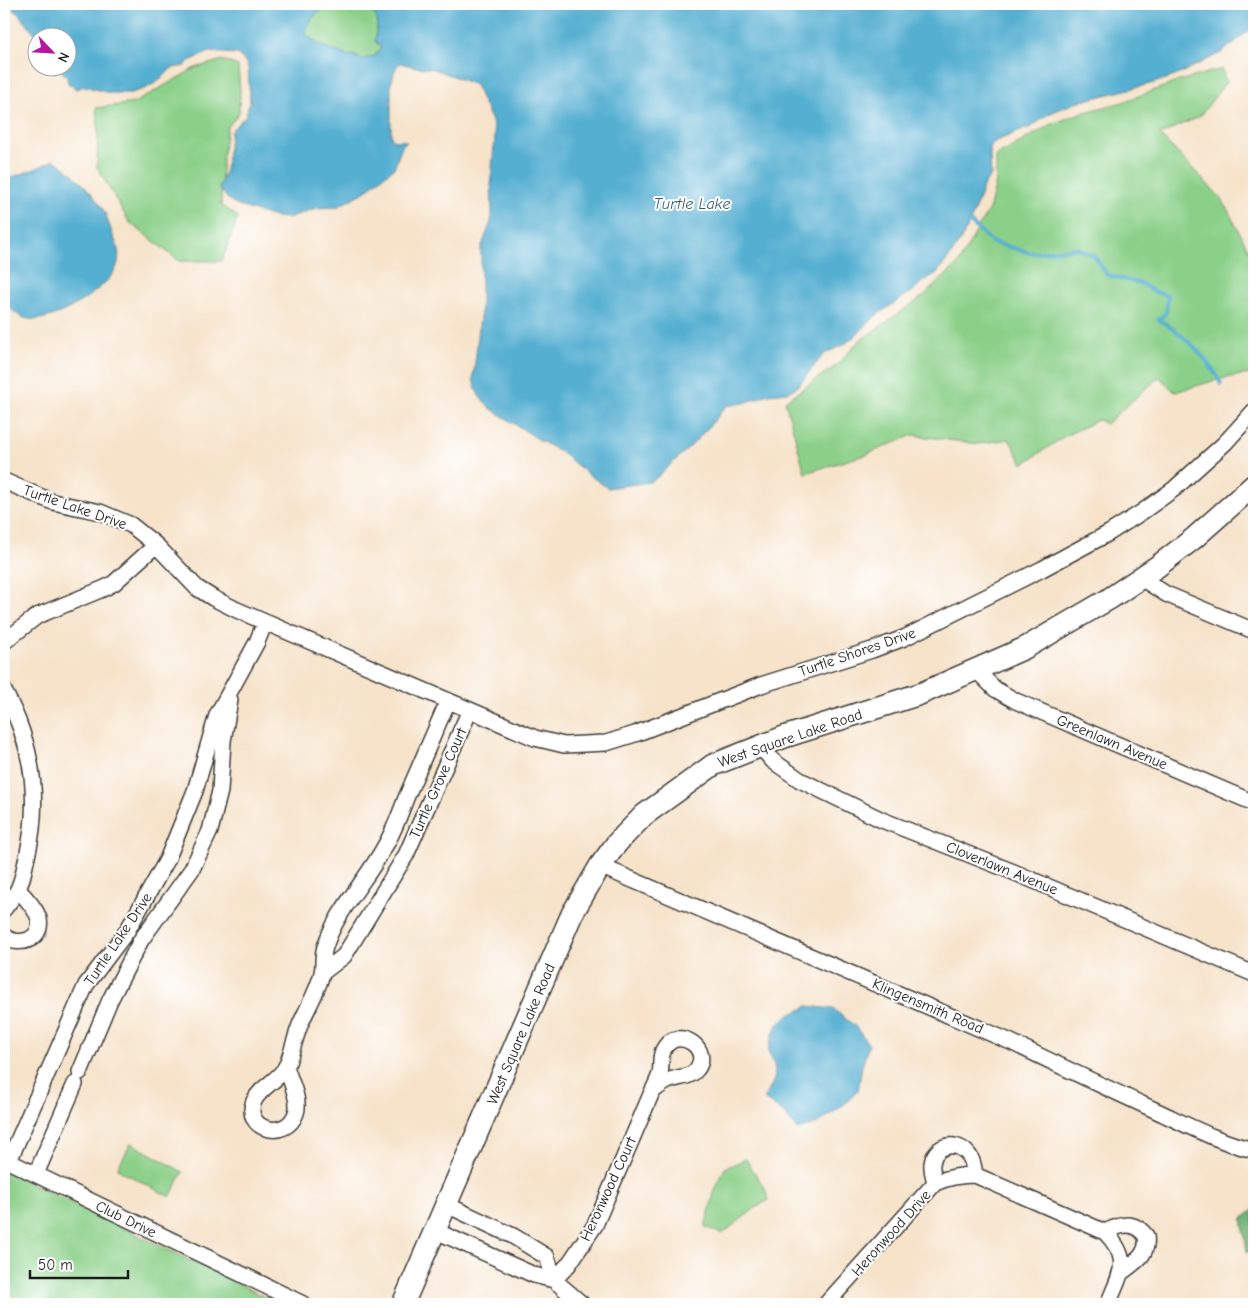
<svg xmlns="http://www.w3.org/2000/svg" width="1258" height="1308" viewBox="0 0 1258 1308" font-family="'Comic Neue',sans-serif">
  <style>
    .green { fill: #8bd089; stroke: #547652 }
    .forest { fill: #70b275; stroke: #466748 }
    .water { fill: #54afd1; stroke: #386676 }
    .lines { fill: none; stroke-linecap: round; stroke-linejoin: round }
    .stream { stroke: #54afd1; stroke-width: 4 }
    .street-casing { stroke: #3d3a36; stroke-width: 18 }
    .secondary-casing { stroke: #3d3a36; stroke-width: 24 }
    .street { stroke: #fff; stroke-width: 15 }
    .secondary { stroke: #fff; stroke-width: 21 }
    .labels { text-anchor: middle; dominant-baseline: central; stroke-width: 4; stroke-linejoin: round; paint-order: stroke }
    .street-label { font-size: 15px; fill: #1c1c1c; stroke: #fff }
    .water-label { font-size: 16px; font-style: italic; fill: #355e6d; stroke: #fff }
  </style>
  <rect width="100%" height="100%" fill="#fff"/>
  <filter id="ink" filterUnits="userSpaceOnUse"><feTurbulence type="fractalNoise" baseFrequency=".02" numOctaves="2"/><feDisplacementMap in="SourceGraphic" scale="10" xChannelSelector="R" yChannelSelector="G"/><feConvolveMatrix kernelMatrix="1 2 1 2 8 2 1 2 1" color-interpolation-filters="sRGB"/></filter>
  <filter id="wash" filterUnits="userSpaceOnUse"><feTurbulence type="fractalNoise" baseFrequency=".0096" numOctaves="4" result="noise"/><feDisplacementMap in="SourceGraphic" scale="20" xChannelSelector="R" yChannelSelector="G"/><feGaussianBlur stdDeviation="1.12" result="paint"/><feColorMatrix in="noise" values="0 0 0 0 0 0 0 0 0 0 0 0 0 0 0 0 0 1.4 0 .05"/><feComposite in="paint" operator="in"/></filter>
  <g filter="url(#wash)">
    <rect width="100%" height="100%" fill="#f6e3ca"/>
    <path class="green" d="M 328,4 L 363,4 C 386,19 374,23 376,43 L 381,47 L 375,56 L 363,59 L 352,55 L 348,56 C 334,51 316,47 306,35 C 307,21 317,12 328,4 Z
      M 222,60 L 238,66 L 240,92 L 239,113 L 227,128 L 222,161 L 221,205 L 238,217 L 222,261 L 179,261 L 129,222 L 97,167 L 98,126 L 96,108 L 134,103 L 195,68 Z
      M 1222,69 L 1226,82 L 1200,116 L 1160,135 L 1222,199 L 1254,260 L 1254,374 C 1228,375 1201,385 1175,392 L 1159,377 L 1106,424 L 1098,420 L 1065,436 L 1023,464 L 1009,439 L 978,444 L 913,435 L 865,455 L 805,473 L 785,401 L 837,365 L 859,341 L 922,297 L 958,264 L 990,207 L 996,182 L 996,156 L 1052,124 L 1081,113 L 1123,102 L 1179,81 Z
      M 131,1143 L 183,1172 L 170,1197 L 117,1169 Z
      M 746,1159 L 765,1189 L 769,1200 L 758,1206 L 722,1234 L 705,1227 L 715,1190 L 725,1168 Z
      M 4,1170 L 280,1304 L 4,1304 Z"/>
    <path class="forest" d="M 1254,1209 L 1254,1252 L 1247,1252 L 1242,1219 Z"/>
    <path class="water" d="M 4,4 L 328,4 C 317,12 307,21 306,35 L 320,45 L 348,56 L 352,55 L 363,59 L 375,56 L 381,47 L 375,41 C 377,22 383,17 363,4 L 1254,4 L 1254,27 L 1221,53 L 1175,76 L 1154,83 L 1077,102 L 1048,114 L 1033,126 L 996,141 L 991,145 L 990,152 L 991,175 L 984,185 L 970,222 L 962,238 L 951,255 L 937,273 L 922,282 L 913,291 L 878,314 L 854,337 L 843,345 L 824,354 L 798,386 L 788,392 L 769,394 L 744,403 L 726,406 L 714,421 L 692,445 L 655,479 L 649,482 L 608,488 L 589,475 L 561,452 L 541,441 L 490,408 L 479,396 L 473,380 L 481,309 L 481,248 L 491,222 L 492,214 L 491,178 L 495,136 L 492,121 L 475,85 L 435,69 L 416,67 L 400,63 C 393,69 395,75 391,83 L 391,136 L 394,141 L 402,140 L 407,142 L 403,144 L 394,168 L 363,193 L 337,207 L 316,208 L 288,218 L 275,217 L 236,205 L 227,198 L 219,188 L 225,172 L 231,131 L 246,115 L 250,100 L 248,67 L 244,60 L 237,54 L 210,52 L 189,61 L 185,66 L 172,68 L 160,80 L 147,88 L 131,93 L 110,93 L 84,86 L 76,89 L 68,83 L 67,77 L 58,68 L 68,68 L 68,38 L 38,37 L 14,9 L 9,8 L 4,10 Z
      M 54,160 C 72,171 97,196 106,215 C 108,220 109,225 111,230 C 115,242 122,251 117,266 C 108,289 53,324 29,319 C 17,317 9,308 4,298 L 4,180 L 35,169 Z
      M 808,1006 L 833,1009 L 855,1026 L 869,1045 L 862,1066 L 858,1091 L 841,1107 L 817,1124 L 797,1130 L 784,1113 L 764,1099 C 775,1079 780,1073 768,1051 C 776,1019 779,1020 808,1006 Z"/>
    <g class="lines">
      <path class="stream" d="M 970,222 L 992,242 L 1031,253 L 1078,248 L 1094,256 L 1107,275 L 1142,284 L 1153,291 L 1168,296 L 1166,313 L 1158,319 C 1184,335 1207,356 1221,384"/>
    </g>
  </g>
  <g filter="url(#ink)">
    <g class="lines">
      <defs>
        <path id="street" d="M 4,481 L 53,502 L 100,512 L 131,525 L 156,545 L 197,588 L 213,598 L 237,610 L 535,738 L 564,745 L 606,743 L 635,734 L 761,685 L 872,650 L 904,638 L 1042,569 L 1109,533 L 1142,512 L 1174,489 L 1225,443 L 1254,411
          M 1141,578 L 1166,594 L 1254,631
          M 4,642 L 37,616 L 105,588 L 114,583 L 156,545
          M 976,670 L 995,689 L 1016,701 L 1254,803
          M 4,691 C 33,744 41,798 27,857 C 24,868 23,881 17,891 C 14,897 8,903 4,909
          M 760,746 L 773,761 L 800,780 L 882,820 L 1011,871 L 1254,974
          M 600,866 L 1011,1042 C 1060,1066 1109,1089 1159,1112 C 1189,1126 1221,1143 1254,1150
          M 4,936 C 18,948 43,940 39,919 C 36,908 25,898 18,889
          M 322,973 L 344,956 L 406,855 L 470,710
          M 286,1066 C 289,1079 301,1100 296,1113 C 286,1142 242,1129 254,1101 C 261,1086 280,1080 287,1065 C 292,1052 295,1038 300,1025 C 307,1008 318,991 322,973 C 324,964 322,955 325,947 C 335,913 368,878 385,846 C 394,831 400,814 406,798 C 420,765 434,733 448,701
          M 80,1072 L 110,1000 L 141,940 L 192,869 L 210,831 L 220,791 L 223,741 L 230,700
          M 4,1159 L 303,1304
          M 9,1161 L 86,985 L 127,931 L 167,860 L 195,791 L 217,715 L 257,642 L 265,622
          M 36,1174 L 75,1084
          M 935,1183 C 934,1177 931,1170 932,1164 C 934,1145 955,1140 967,1153 C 973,1159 974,1168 975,1175
          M 447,1205 L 513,1236 L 547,1257 L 554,1280
          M 436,1231 L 534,1275 L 554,1280 L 582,1304
          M 1105,1232 C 1121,1224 1134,1220 1146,1236 C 1149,1255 1135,1262 1122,1272
          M 554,1280 L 569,1264 L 595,1225 L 652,1092 C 657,1088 663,1083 668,1081 C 678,1076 689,1079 697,1069 C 712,1049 679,1026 665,1047 C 659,1055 662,1065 660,1074 C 658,1080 655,1086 652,1092
          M 826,1304 L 935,1183 C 949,1177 960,1175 975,1175 L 1105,1232 C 1132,1260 1121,1272 1108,1304"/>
        <path id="secondary" d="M 403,1304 L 572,914 L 600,866 L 617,843 L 644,815 L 713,765 L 784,737 L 920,694 L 1025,648 L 1109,599 L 1158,566 L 1193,539 L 1254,485"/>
      </defs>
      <use href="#street" class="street-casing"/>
      <use href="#secondary" class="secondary-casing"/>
      <use href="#street" class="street"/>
      <use href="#secondary" class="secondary"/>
    </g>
  </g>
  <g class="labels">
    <g class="street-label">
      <text transform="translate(75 507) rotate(19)">Turtle Lake Drive</text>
      <text transform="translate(857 652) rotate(-19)">Turtle Shores Drive</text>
      <text transform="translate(790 738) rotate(-19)">West Square Lake Road</text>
      <text transform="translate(1112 742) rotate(23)">Greenlawn Avenue</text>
      <text transform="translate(438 783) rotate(-66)">Turtle Grove Court</text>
      <text transform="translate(1002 868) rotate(22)">Cloverlawn Avenue</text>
      <text transform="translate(118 939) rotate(-56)">Turtle Lake Drive</text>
      <text transform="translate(928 1006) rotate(23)">Klingensmith Road</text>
      <text transform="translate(521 1034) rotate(-67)">West Square Lake Road</text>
      <text transform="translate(608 1189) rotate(-65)">Heronwood Court</text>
      <text transform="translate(126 1219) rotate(26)">Club Drive</text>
      <text transform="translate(891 1233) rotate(-48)">Heronwood Drive</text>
    </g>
    <g class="water-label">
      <text x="692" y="204">Turtle Lake</text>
    </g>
  </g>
  <rect width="1258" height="1308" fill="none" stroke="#fff" stroke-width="20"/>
  <g transform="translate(52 52) rotate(115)"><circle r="24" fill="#ffffff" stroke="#a4a4a4"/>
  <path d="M0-4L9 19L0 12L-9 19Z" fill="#b5179e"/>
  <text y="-8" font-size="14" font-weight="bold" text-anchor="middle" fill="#1c1c1c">N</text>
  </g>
  <path d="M30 1270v8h98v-8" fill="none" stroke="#1c1c1c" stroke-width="2.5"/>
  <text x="38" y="1270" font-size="15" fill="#1c1c1c" stroke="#ffffff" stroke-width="4" paint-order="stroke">50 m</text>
</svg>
